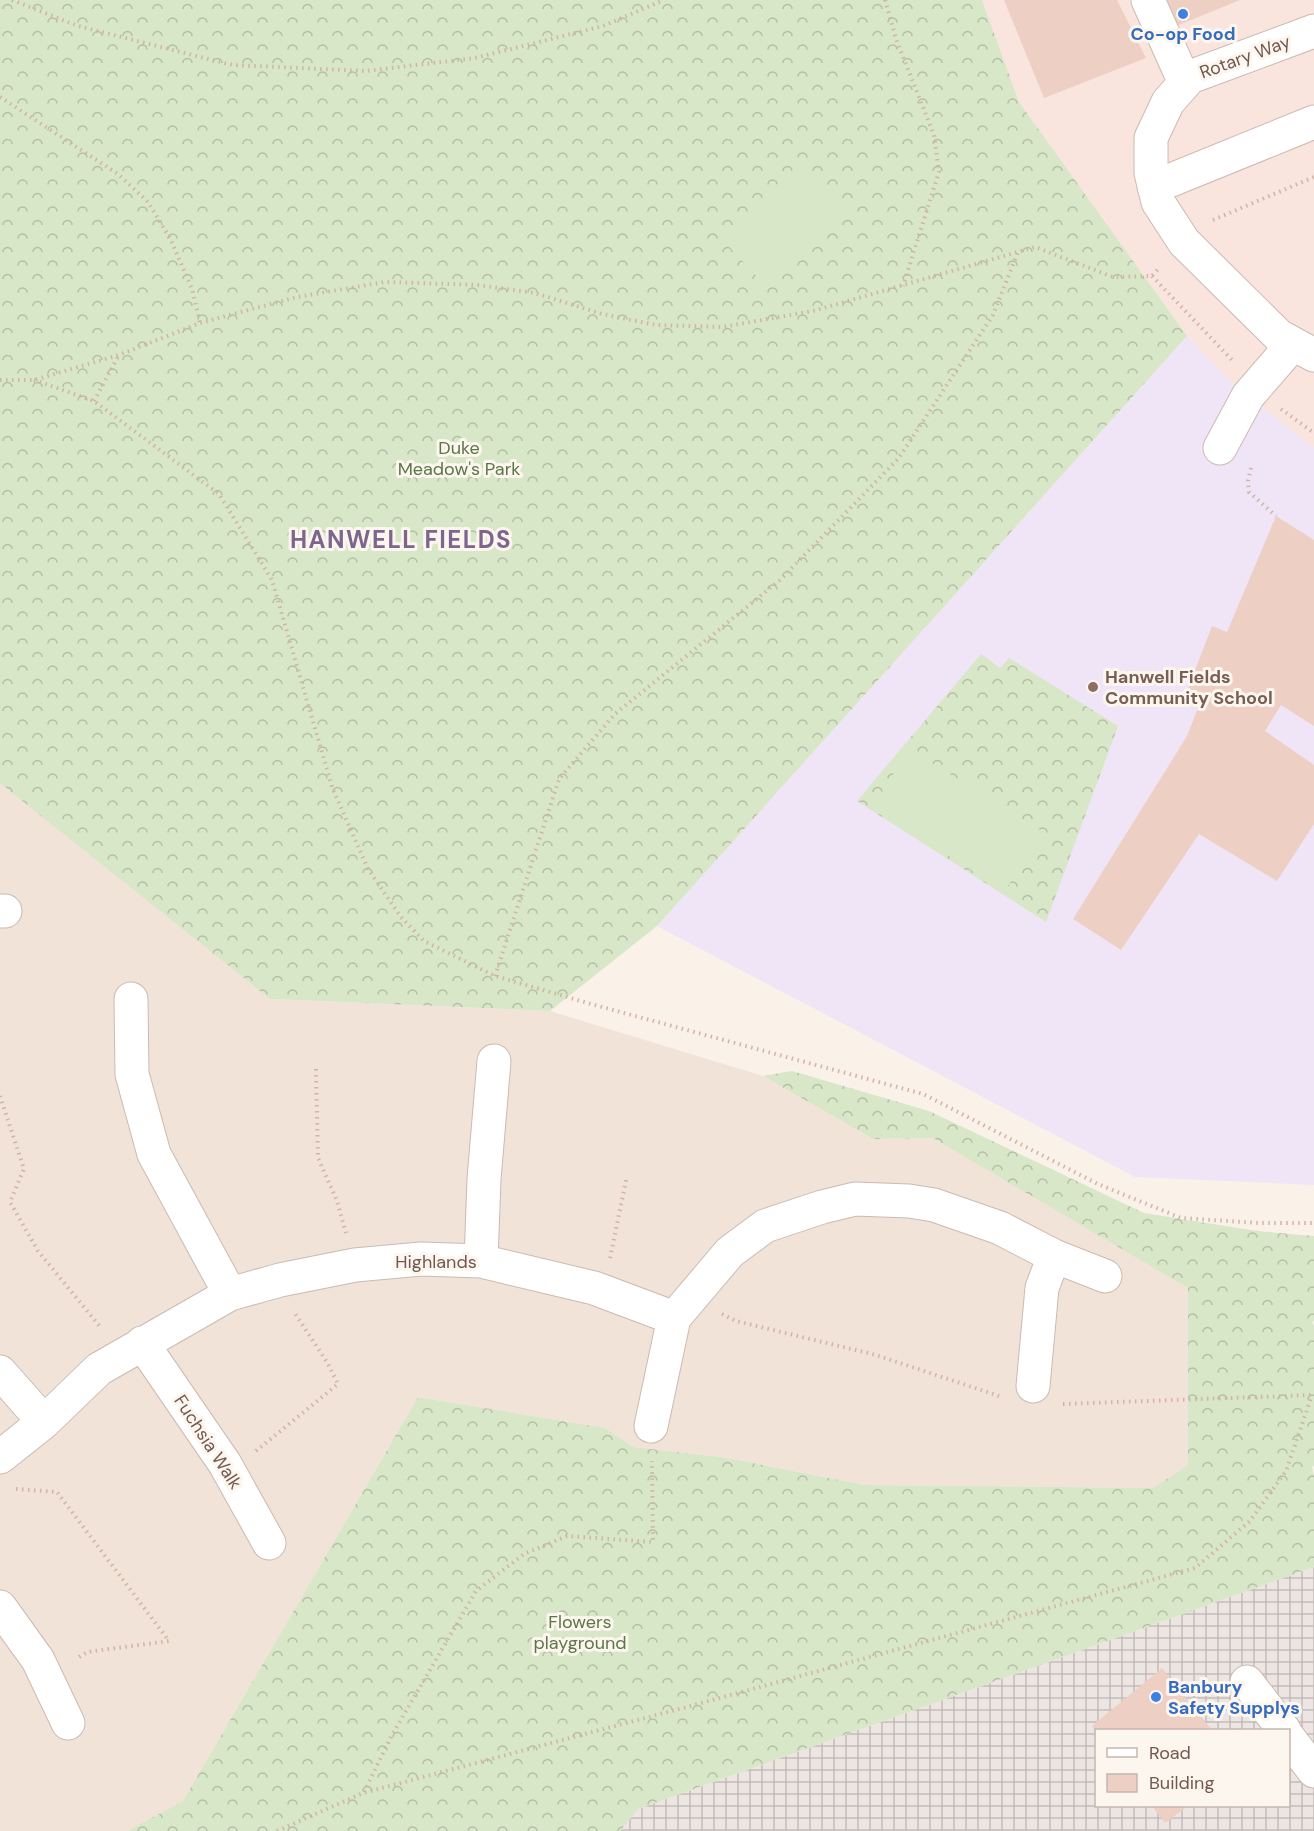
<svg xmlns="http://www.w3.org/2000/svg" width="1314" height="1831" viewBox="0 0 1314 1831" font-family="'DM Sans',sans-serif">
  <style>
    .residential { fill: #f1e3d8 }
    .commercial { fill: #f9e4de }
    .industrial { fill: url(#industrial-grid); fill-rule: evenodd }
    .education { fill: #efe5f7 }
    .forest { fill: url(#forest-crowns) }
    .garden { fill: #d8e7c8 }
    .building { fill: #edd0c3 }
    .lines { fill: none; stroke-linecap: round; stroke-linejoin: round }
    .minor-casing { stroke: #ccbab0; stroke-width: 35 }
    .path { stroke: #d2b3a6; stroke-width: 4; stroke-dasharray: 1.5 4.5; stroke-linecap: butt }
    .minor { stroke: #fff; stroke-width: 33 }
    .shop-dot { fill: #3f7fe0; stroke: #fdf6ef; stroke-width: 2 }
    .education-dot { fill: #8d6e63; stroke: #fdf6ef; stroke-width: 2 }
    .labels { text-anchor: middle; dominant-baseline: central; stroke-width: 6; stroke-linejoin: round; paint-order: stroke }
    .shop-label { font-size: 18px; font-weight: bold; fill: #366cbe; stroke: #fdf6ef }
    .street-label { font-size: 18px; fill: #72584f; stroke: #fdf6ef }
    .park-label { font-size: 18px; fill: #5a7748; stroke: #fdf6ef }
    .education-label { font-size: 18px; font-weight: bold; fill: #785e54; stroke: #fdf6ef; text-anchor: start }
    .district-label { font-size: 24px; font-weight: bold; letter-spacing: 1.5px; fill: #7d668e; stroke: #fdf6ef }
  </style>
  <defs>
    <pattern id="industrial-grid" width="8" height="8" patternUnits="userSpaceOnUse" patternTransform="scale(1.5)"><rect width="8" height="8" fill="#ece5e2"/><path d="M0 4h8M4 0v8" fill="none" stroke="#c4bcba"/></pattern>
    <pattern id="forest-crowns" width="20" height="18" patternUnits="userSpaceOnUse" patternTransform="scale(1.5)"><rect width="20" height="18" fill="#d8e7c8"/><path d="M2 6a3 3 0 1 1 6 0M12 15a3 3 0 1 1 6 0" fill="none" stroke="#b4bea5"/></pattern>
  </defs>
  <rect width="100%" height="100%" fill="#faf2e9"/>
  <path class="residential" d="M 0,782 L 270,999 L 550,1011 L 763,1076 L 873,1139 L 933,1138 L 1043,1200 L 1188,1288 L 1188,1465 L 1153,1488 L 865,1485 L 721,1457 L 633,1447 L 605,1428 L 418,1397 L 183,1801 L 127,1831 L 0,1831 Z"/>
  <path class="commercial" d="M 982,0 L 1314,0 L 1314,448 L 1235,386 L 1187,336 L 1019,102 Z"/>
  <path class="industrial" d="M 1314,1567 L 1314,1831 L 620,1831 L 638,1809 ZM 1096,1730 L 1288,1730 L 1288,1806 L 1096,1806 Z"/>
  <path class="education" d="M 1187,336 L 1235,386 L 1314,448 L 1314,1185 L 1135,1177 L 657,926 Z"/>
  <path class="forest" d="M 0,0 L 982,0 L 1019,102 L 1187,336 L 657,926 L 550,1011 L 270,999 L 0,783 Z
    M 981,654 L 1000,668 L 1009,658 L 1118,726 L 1046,922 L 857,801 Z
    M 792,1071 L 929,1111 L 1144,1213 L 1257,1231 L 1314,1236 L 1314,1321 L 1312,1322 L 1314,1326 L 1314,1466 L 1312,1467 L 1314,1476 L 1314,1567 L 638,1809 L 620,1831 L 127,1831 L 183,1801 L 418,1397 L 605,1428 L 633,1447 L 721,1457 L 865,1485 L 1153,1488 L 1188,1465 L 1188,1288 L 933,1138 L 873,1139 L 763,1076 Z"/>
  <path class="garden" d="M 798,165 L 843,212 L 765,285 L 720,237 Z
    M 909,749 L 1042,831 L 1005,891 L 872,808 Z"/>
  <path class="building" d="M 1004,0 L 1117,0 L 1146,58 L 1044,98 Z
    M 1154,0 L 1240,0 L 1169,29 Z
    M 1276,516 L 1314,540 L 1314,726 L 1281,705 L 1265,731 L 1314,765 L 1314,824 L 1277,881 L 1199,834 L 1121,950 L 1073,919 L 1187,736 L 1198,708 L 1182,704 L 1212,626 L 1227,632 Z
    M 1162,1668 L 1212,1730 L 1095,1730 L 1092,1726 Z
    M 1152,1806 L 1188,1806 L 1165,1823 Z"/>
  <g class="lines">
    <defs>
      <path id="minor" d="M 1148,0 L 1185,83
        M 1314,31 L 1190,77 L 1168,102 L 1151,138 L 1151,173 L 1158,202 L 1184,242 L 1279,336 L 1314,355
        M 1154,187 L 1314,122
        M 1220,448 L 1248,396 L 1293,344
        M 0,911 L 5,911
        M 131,999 L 132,1074 L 154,1154 L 230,1294
        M 481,1261 L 484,1179 L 494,1061
        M 142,1343 L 225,1464 L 269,1543
        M 0,1372 L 44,1422
        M 1033,1386 L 1042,1288 L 1054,1256
        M 651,1426 L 674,1318 L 730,1252 L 765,1226 L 822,1207 L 855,1199 L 909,1201 L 934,1205 L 1000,1228 L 1054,1256 L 1105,1276
        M 0,1457 L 44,1422 L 99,1369 L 230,1294 L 280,1280 L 355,1265 L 421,1259 L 481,1261 L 594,1288 L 674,1318
        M 0,1607 L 38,1660 L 68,1723
        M 1247,1682 L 1284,1730
        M 1288,1737 L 1314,1771"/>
    </defs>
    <use href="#minor" class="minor-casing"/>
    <path class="path" d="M 12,0 L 78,26 L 232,65 L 366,71 L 475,58 L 603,26 L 664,0
      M 885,0 L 896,39 L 934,135 L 939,172 L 903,286
      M 0,97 L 118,174 L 148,202 L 170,238 L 192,289 L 200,323
      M 1213,220 L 1314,177
      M 1152,276 L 1233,361
      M 0,380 L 34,380 L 119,355 L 200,323 L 297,297 L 385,282 L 478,285 L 535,293 L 602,314 L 656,325 L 722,327 L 813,311 L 1035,247 L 1113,277 L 1152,276 L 1160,267
      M 34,380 L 94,401 L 219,494 L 272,580 L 332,787 L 368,869 L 401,917 L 424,941 L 495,976 L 591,1004 L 923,1094 L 1098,1184 L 1181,1218 L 1259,1223 L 1314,1223
      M 94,401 L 119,355
      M 1281,409 L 1314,433
      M 1251,468 L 1248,481 L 1249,492 L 1276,516
      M 495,976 L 559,779 L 615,714 L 780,580 L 898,459 L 993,315 L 1018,252
      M 316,1069 L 318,1158 L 337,1201 L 346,1233
      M 0,1096 L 24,1169 L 10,1202 L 38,1251 L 102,1329
      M 610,1258 L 627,1176
      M 722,1314 L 736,1321 L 876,1355 L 999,1396
      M 1063,1404 L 1313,1395
      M 256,1451 L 338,1384 L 327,1362 L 294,1312
      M 16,1489 L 57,1492 L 169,1641 L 87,1652 L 76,1659
      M 364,1792 L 392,1735 L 476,1591 L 524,1554 L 567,1536 L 653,1542 L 652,1461
      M 277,1831 L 363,1793 L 694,1705 L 1195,1568 L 1250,1521 L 1286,1471 L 1312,1395"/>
    <use href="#minor" class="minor"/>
  </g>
  <g class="shop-dot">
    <circle cx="1183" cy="14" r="6"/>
    <circle cx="1156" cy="1697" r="6"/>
  </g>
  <circle class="education-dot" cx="1093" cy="687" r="6"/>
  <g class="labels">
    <g class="shop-label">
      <text x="1183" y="34">Co-op Food</text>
      <text x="1168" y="1687" text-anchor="start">Banbury<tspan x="1168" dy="21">Safety Supplys</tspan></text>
    </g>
    <g class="street-label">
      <text transform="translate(1245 57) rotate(-20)">Rotary Way</text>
      <text x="436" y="1262">Highlands</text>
      <text transform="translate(208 1442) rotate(57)">Fuchsia Walk</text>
    </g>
    <g class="park-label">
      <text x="459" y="448">Duke<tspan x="459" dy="21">Meadow's Park</tspan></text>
      <text x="580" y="1622">Flowers<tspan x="580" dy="21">playground</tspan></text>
    </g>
    <g class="education-label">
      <text x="1105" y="677">Hanwell Fields<tspan x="1105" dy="21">Community School</tspan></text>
    </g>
    <g class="district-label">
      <text x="401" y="539">HANWELL FIELDS</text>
    </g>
  </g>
  <rect x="1095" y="1729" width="195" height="78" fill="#fdf6ef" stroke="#c5b7af" stroke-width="1.5"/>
  <rect x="1107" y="1748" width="30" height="9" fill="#ffffff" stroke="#c5b7af" stroke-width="1.5"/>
  <text x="1149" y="1759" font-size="18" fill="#72584f">Road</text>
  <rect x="1107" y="1774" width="30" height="18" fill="#edd0c3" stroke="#c5b7af" stroke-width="1.5"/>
  <text x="1149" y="1789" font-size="18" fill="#72584f">Building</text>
</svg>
